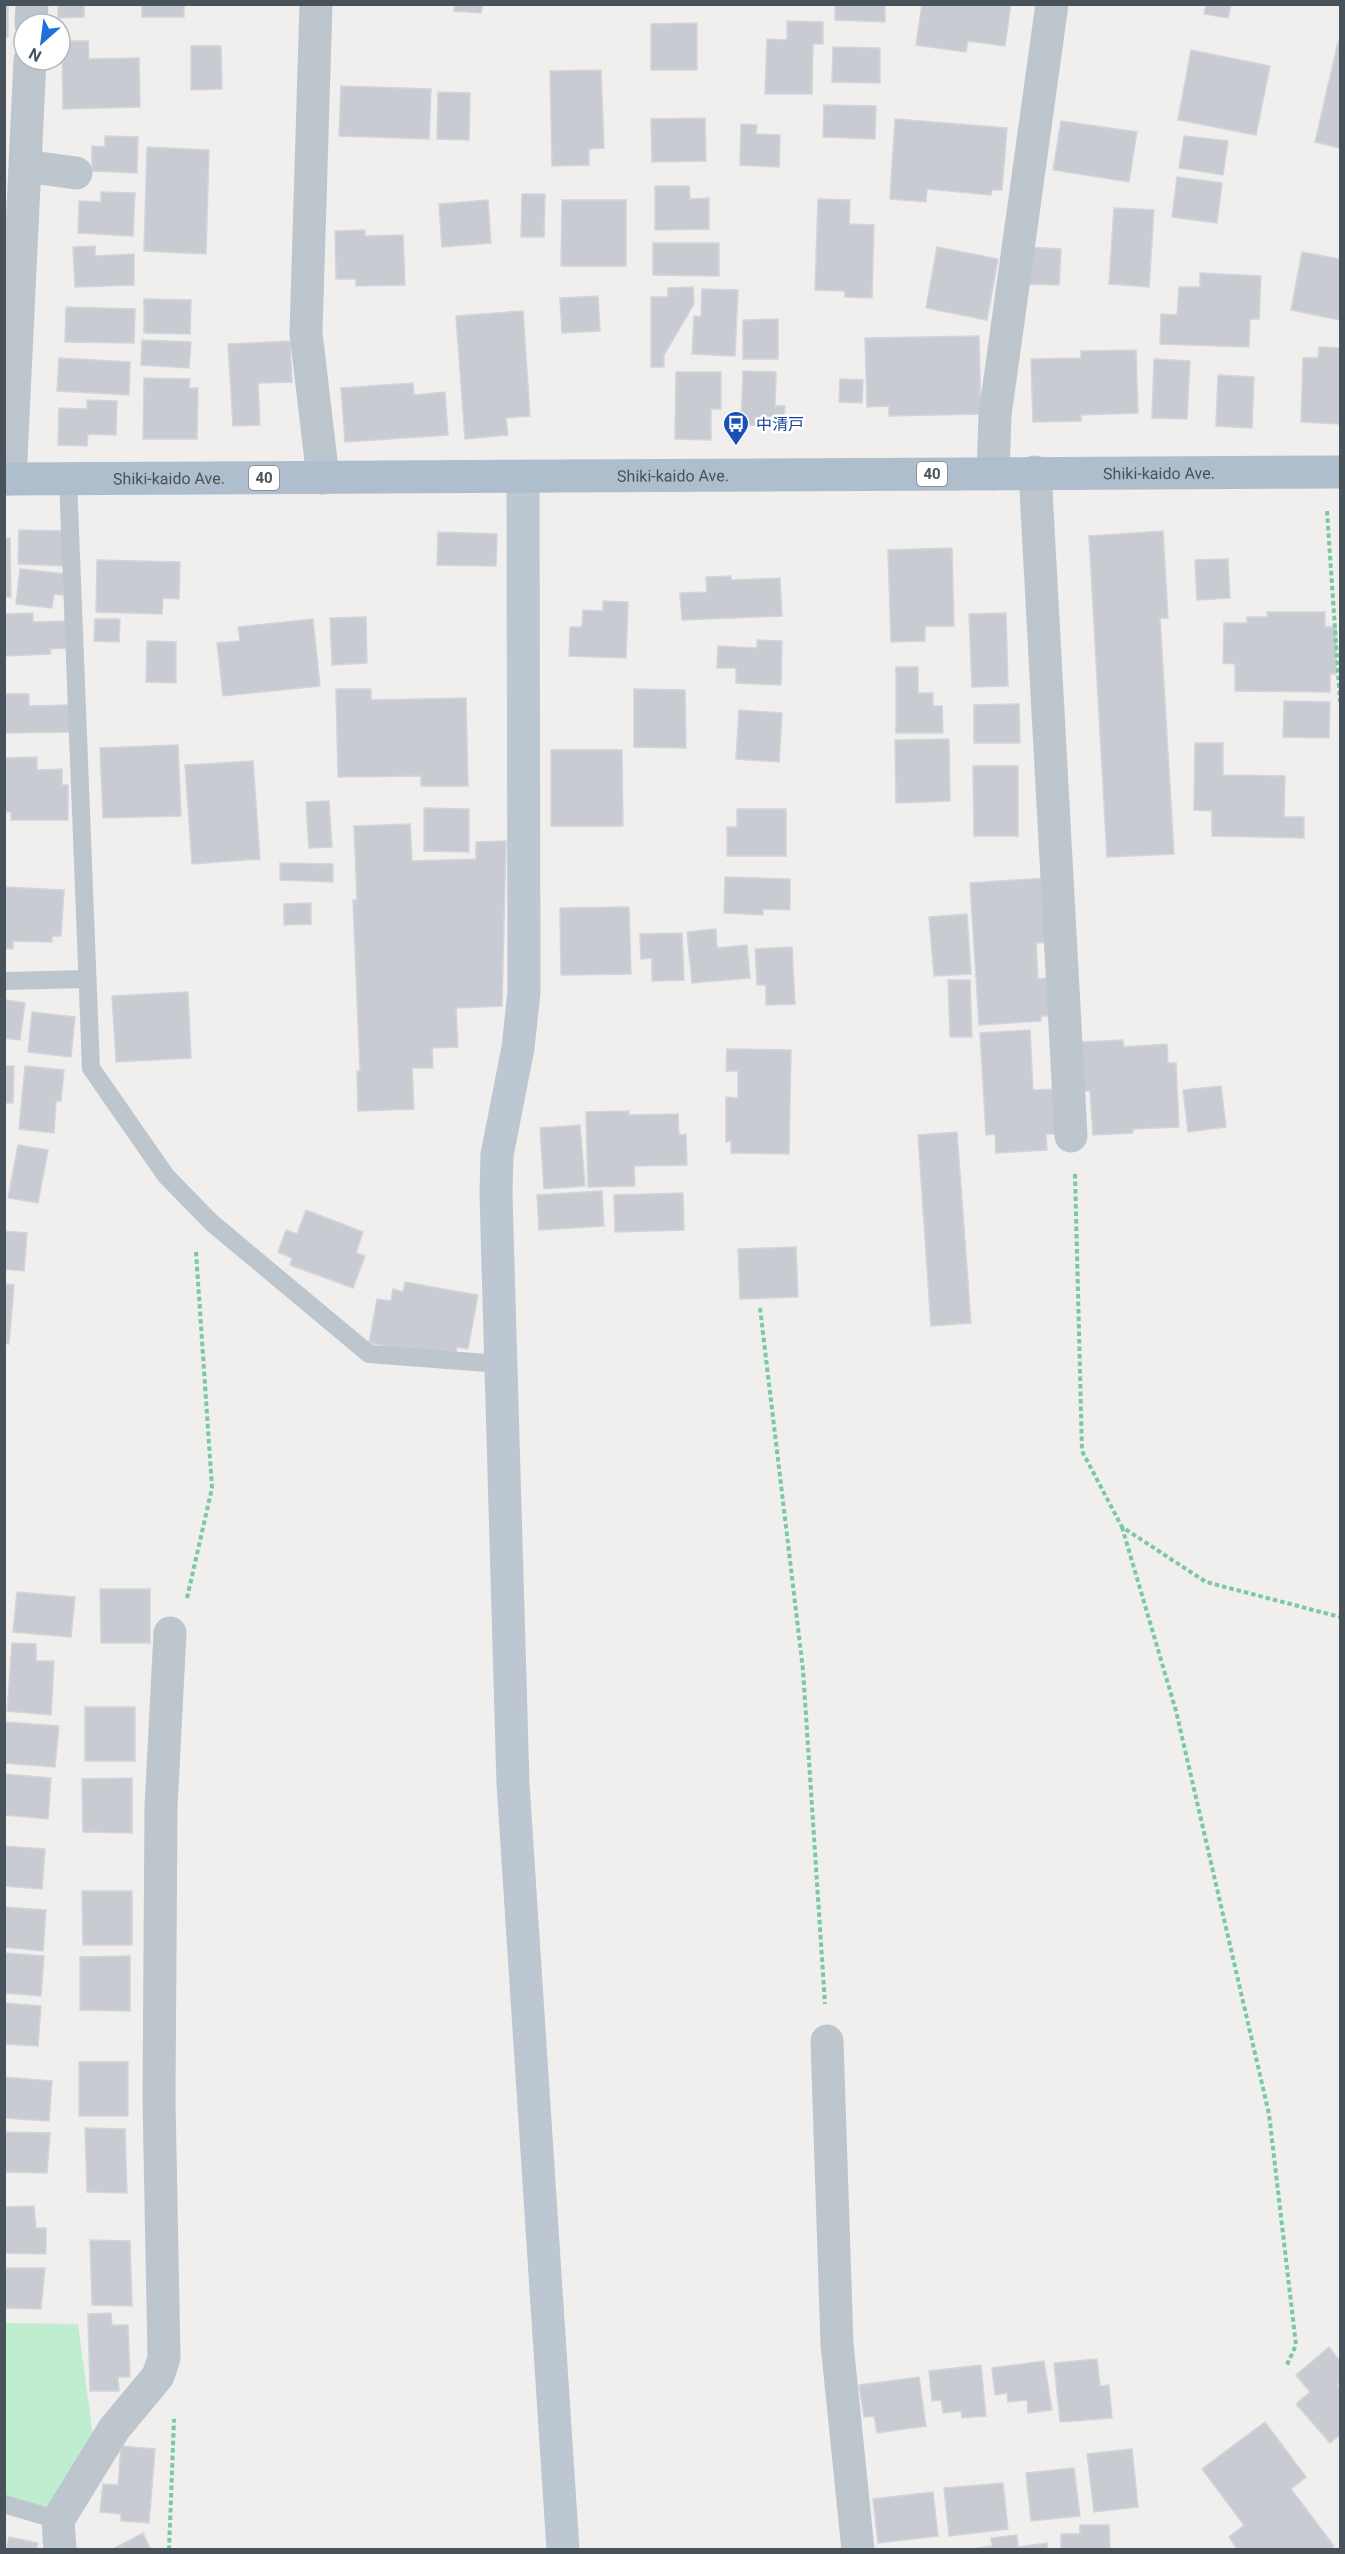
<svg xmlns="http://www.w3.org/2000/svg" width="1345" height="2554" viewBox="0 0 1345 2554" font-family="Roboto,'Noto Sans JP',sans-serif">
  <style>
    .green { fill: #beedd0 }
    .building { fill: #c8cbd1; stroke: #d2d5da; stroke-width: 1.5 }
    .lines { fill: none; stroke-linecap: round; stroke-linejoin: round }
    .path { stroke: #77caa1; stroke-width: 4; stroke-dasharray: 4.5 3; stroke-linecap: butt }
    .lane { stroke: #bdc6cd; stroke-width: 18 }
    .street { stroke: #bdc6cd; stroke-width: 33 }
    .secondary { stroke: #bdc7d2; stroke-width: 33 }
    .primary { stroke: #afbecc; stroke-width: 33 }
    .labels { text-anchor: middle; dominant-baseline: central; stroke-width: 5; stroke-linejoin: round; paint-order: stroke }
    .shield { fill: #fff; stroke: #7e868c; stroke-width: 1.5 }
    .shield-label { font-size: 15px; font-weight: bold; fill: #47525b }
    .transit-label { font-size: 16px; fill: #164399; stroke: #fff; text-anchor: start }
    .street-label { font-size: 16px; fill: #47525b; stroke: #fff }
  </style>
  <rect width="100%" height="100%" fill="#f1eeee"/>
  <path class="green" d="M 5,2323 L 78,2324 L 96,2459 L 58,2520 L 5,2504 Z"/>
  <path class="building" d="M 4,4 L 8,4 L 8,37 L 4,37 Z
    M 58,4 L 84,4 L 84,17 L 58,18 Z
    M 142,4 L 184,4 L 184,17 L 142,17 Z
    M 455,4 L 483,4 L 481,13 L 454,11 Z
    M 835,4 L 885,4 L 885,22 L 835,20 Z
    M 922,4 L 1011,4 L 1005,46 L 968,41 L 966,52 L 916,45 Z
    M 1206,4 L 1231,4 L 1228,18 L 1204,14 Z
    M 787,21 L 823,22 L 823,44 L 813,44 L 812,94 L 765,94 L 767,39 L 787,40 Z
    M 697,23 L 697,70 L 651,70 L 651,24 Z
    M 62,41 L 88,41 L 89,59 L 139,58 L 140,107 L 63,109 Z
    M 1338,42 L 1340,43 L 1340,148 L 1315,142 Z
    M 191,46 L 221,46 L 222,89 L 191,90 Z
    M 833,47 L 880,48 L 880,83 L 832,82 Z
    M 1191,50 L 1270,66 L 1256,135 L 1178,120 Z
    M 601,70 L 604,148 L 589,149 L 589,165 L 552,166 L 550,71 Z
    M 341,86 L 431,89 L 429,139 L 339,136 Z
    M 438,92 L 470,93 L 469,140 L 437,139 Z
    M 824,105 L 876,106 L 875,139 L 823,137 Z
    M 705,118 L 706,161 L 652,162 L 651,119 Z
    M 895,119 L 1007,128 L 1002,190 L 992,190 L 991,195 L 927,189 L 926,202 L 890,199 Z
    M 1061,121 L 1137,132 L 1129,182 L 1053,170 Z
    M 741,124 L 757,125 L 756,134 L 780,135 L 779,167 L 740,165 Z
    M 105,136 L 138,137 L 137,173 L 92,171 L 92,146 L 105,147 Z
    M 1184,136 L 1228,141 L 1223,175 L 1179,168 Z
    M 147,147 L 209,150 L 206,254 L 144,251 Z
    M 1177,177 L 1222,183 L 1217,223 L 1172,217 Z
    M 655,186 L 689,186 L 690,199 L 709,198 L 709,229 L 655,230 Z
    M 101,192 L 135,193 L 133,236 L 78,233 L 79,201 L 101,202 Z
    M 522,194 L 545,194 L 544,237 L 521,237 Z
    M 818,199 L 850,200 L 849,224 L 874,225 L 872,298 L 845,297 L 845,291 L 815,290 Z
    M 488,200 L 491,243 L 442,247 L 439,204 Z
    M 562,200 L 626,200 L 626,266 L 561,266 Z
    M 1114,208 L 1154,210 L 1149,287 L 1109,284 Z
    M 365,230 L 365,236 L 403,235 L 405,285 L 356,286 L 356,279 L 336,279 L 335,231 Z
    M 653,243 L 719,243 L 719,276 L 653,275 Z
    M 95,246 L 95,256 L 134,254 L 134,285 L 75,287 L 73,247 Z
    M 937,247 L 998,259 L 987,320 L 926,308 Z
    M 1026,247 L 1061,249 L 1059,285 L 1025,284 Z
    M 1302,252 L 1340,259 L 1340,320 L 1291,310 Z
    M 1200,273 L 1261,276 L 1259,319 L 1250,319 L 1249,347 L 1160,344 L 1161,314 L 1177,315 L 1179,287 L 1200,287 Z
    M 693,287 L 694,304 L 664,355 L 664,367 L 651,367 L 651,297 L 668,297 L 668,288 Z
    M 702,289 L 738,290 L 735,356 L 692,354 L 694,316 L 701,317 Z
    M 598,296 L 600,331 L 562,333 L 560,298 Z
    M 144,299 L 191,300 L 190,334 L 144,333 Z
    M 66,307 L 135,309 L 134,343 L 65,342 Z
    M 523,311 L 530,416 L 506,418 L 508,435 L 465,439 L 456,316 Z
    M 778,319 L 778,359 L 743,359 L 743,320 Z
    M 979,336 L 981,414 L 889,416 L 889,406 L 867,407 L 865,338 Z
    M 142,340 L 191,342 L 189,368 L 141,365 Z
    M 290,341 L 292,382 L 258,383 L 260,425 L 233,426 L 228,344 Z
    M 1319,347 L 1340,348 L 1340,424 L 1301,422 L 1303,358 L 1318,358 Z
    M 1136,350 L 1138,413 L 1081,415 L 1081,421 L 1033,422 L 1031,359 L 1081,358 L 1081,351 Z
    M 59,358 L 130,362 L 129,395 L 57,391 Z
    M 1154,359 L 1190,361 L 1187,419 L 1152,418 Z
    M 743,371 L 776,372 L 775,406 L 785,406 L 784,426 L 741,425 Z
    M 676,372 L 721,372 L 721,409 L 711,409 L 711,440 L 675,439 Z
    M 1218,375 L 1254,377 L 1252,428 L 1216,426 Z
    M 144,378 L 190,379 L 189,388 L 198,388 L 197,439 L 143,439 Z
    M 840,379 L 863,380 L 862,403 L 839,402 Z
    M 413,383 L 414,395 L 445,392 L 448,435 L 345,442 L 341,388 Z
    M 87,400 L 117,401 L 116,435 L 88,434 L 87,446 L 58,445 L 59,408 L 87,409 Z
    M 19,530 L 68,531 L 67,566 L 18,564 Z
    M 1163,531 L 1168,618 L 1160,618 L 1174,854 L 1107,857 L 1089,536 Z
    M 438,532 L 497,534 L 496,566 L 437,565 Z
    M 10,538 L 11,597 L 4,597 L 4,539 Z
    M 952,548 L 954,626 L 925,626 L 925,641 L 891,642 L 888,550 Z
    M 1228,559 L 1230,598 L 1197,600 L 1195,560 Z
    M 97,560 L 180,562 L 179,599 L 163,598 L 162,614 L 96,612 Z
    M 20,569 L 66,574 L 63,595 L 54,594 L 52,608 L 16,604 Z
    M 731,576 L 731,580 L 780,578 L 782,616 L 682,620 L 680,593 L 707,592 L 706,577 Z
    M 603,601 L 628,602 L 626,658 L 569,656 L 570,627 L 582,627 L 583,610 L 603,611 Z
    M 1267,612 L 1325,612 L 1325,627 L 1336,627 L 1336,674 L 1330,674 L 1330,692 L 1235,691 L 1235,664 L 1223,663 L 1224,623 L 1247,623 L 1247,617 L 1268,617 Z
    M 33,613 L 33,622 L 66,621 L 67,648 L 50,649 L 51,654 L 4,656 L 4,614 Z
    M 1006,613 L 1008,686 L 972,687 L 969,614 Z
    M 366,617 L 367,663 L 332,665 L 330,618 Z
    M 95,619 L 120,619 L 119,642 L 94,641 Z
    M 313,619 L 320,686 L 223,696 L 217,643 L 240,641 L 238,627 Z
    M 757,640 L 782,641 L 781,685 L 736,683 L 736,668 L 717,668 L 718,646 L 757,648 Z
    M 147,641 L 176,642 L 176,683 L 146,682 Z
    M 896,667 L 918,667 L 918,693 L 933,693 L 933,706 L 942,706 L 943,733 L 896,733 Z
    M 336,689 L 371,689 L 371,700 L 466,698 L 468,786 L 421,786 L 421,776 L 338,777 Z
    M 634,689 L 685,690 L 686,748 L 634,747 Z
    M 4,694 L 29,694 L 29,706 L 70,705 L 70,732 L 4,733 Z
    M 1284,701 L 1330,702 L 1329,738 L 1283,737 Z
    M 1019,704 L 1020,743 L 974,743 L 974,705 Z
    M 739,710 L 782,713 L 779,762 L 736,759 Z
    M 949,739 L 950,801 L 896,803 L 895,740 Z
    M 1195,743 L 1223,743 L 1223,775 L 1285,776 L 1284,817 L 1304,817 L 1304,838 L 1212,836 L 1212,811 L 1194,810 Z
    M 178,745 L 181,816 L 103,818 L 100,748 Z
    M 551,750 L 622,750 L 623,826 L 551,826 Z
    M 37,757 L 37,770 L 62,769 L 62,785 L 68,785 L 68,820 L 11,820 L 11,812 L 5,812 L 5,758 Z
    M 253,761 L 260,859 L 192,864 L 185,765 Z
    M 973,766 L 1018,766 L 1018,836 L 974,836 Z
    M 329,801 L 332,847 L 309,848 L 306,802 Z
    M 424,808 L 469,809 L 469,852 L 424,851 Z
    M 737,809 L 786,809 L 786,856 L 727,856 L 727,827 L 737,827 Z
    M 410,824 L 412,861 L 476,859 L 476,842 L 506,841 L 502,1006 L 456,1008 L 458,1047 L 432,1048 L 433,1068 L 412,1068 L 414,1109 L 358,1111 L 357,1071 L 360,1071 L 353,900 L 357,900 L 354,826 Z
    M 280,863 L 333,864 L 333,882 L 280,880 Z
    M 725,877 L 790,879 L 790,910 L 763,909 L 763,915 L 724,913 Z
    M 1046,878 L 1051,942 L 1036,943 L 1038,979 L 1048,978 L 1050,1016 L 1041,1016 L 1041,1021 L 979,1025 L 970,883 Z
    M 4,887 L 64,890 L 61,936 L 52,936 L 52,942 L 13,941 L 13,949 L 4,948 Z
    M 311,903 L 311,924 L 284,925 L 284,904 Z
    M 629,907 L 631,974 L 561,975 L 560,908 Z
    M 967,914 L 971,974 L 934,976 L 929,917 Z
    M 716,929 L 717,948 L 747,945 L 750,978 L 692,983 L 687,932 Z
    M 682,933 L 684,980 L 652,981 L 652,958 L 641,959 L 640,934 Z
    M 792,947 L 795,1004 L 766,1005 L 766,985 L 757,985 L 755,949 Z
    M 948,980 L 970,980 L 972,1037 L 950,1037 Z
    M 188,992 L 191,1058 L 116,1062 L 112,996 Z
    M 6,1000 L 25,1003 L 20,1040 L 4,1038 Z
    M 32,1012 L 75,1017 L 71,1057 L 28,1052 Z
    M 1030,1030 L 1033,1090 L 1059,1089 L 1062,1134 L 1046,1134 L 1047,1150 L 996,1153 L 995,1134 L 986,1135 L 980,1033 Z
    M 1123,1040 L 1124,1047 L 1167,1044 L 1168,1063 L 1176,1063 L 1179,1127 L 1133,1129 L 1133,1133 L 1093,1135 L 1090,1091 L 1084,1091 L 1081,1042 Z
    M 727,1049 L 791,1050 L 789,1154 L 731,1153 L 731,1141 L 726,1142 L 726,1097 L 738,1098 L 738,1071 L 726,1071 Z
    M 4,1066 L 14,1066 L 13,1103 L 4,1103 Z
    M 25,1066 L 64,1070 L 61,1101 L 56,1101 L 54,1133 L 19,1129 Z
    M 1221,1086 L 1226,1127 L 1188,1132 L 1183,1090 Z
    M 629,1111 L 628,1115 L 678,1114 L 679,1135 L 686,1134 L 687,1165 L 634,1166 L 635,1186 L 588,1187 L 586,1112 Z
    M 580,1125 L 585,1186 L 544,1189 L 540,1128 Z
    M 957,1132 L 971,1323 L 931,1326 L 918,1135 Z
    M 18,1145 L 48,1150 L 38,1203 L 8,1198 Z
    M 602,1191 L 604,1226 L 539,1230 L 537,1195 Z
    M 683,1193 L 684,1230 L 615,1232 L 614,1195 Z
    M 306,1210 L 363,1232 L 356,1253 L 365,1256 L 353,1288 L 290,1265 L 292,1258 L 278,1252 L 286,1230 L 297,1234 Z
    M 4,1231 L 27,1233 L 24,1271 L 4,1269 Z
    M 796,1247 L 798,1297 L 740,1299 L 738,1249 Z
    M 405,1282 L 478,1295 L 468,1349 L 457,1347 L 455,1359 L 369,1343 L 377,1299 L 391,1301 L 393,1289 L 403,1292 Z
    M 4,1284 L 14,1285 L 9,1344 L 4,1343 Z
    M 100,1589 L 150,1589 L 150,1643 L 101,1643 Z
    M 17,1592 L 75,1597 L 71,1637 L 13,1632 Z
    M 12,1643 L 36,1644 L 36,1661 L 54,1661 L 51,1715 L 7,1711 Z
    M 85,1707 L 135,1707 L 135,1761 L 85,1761 Z
    M 4,1722 L 59,1726 L 55,1767 L 4,1763 Z
    M 4,1774 L 51,1778 L 48,1819 L 4,1815 Z
    M 132,1778 L 132,1833 L 83,1832 L 82,1779 Z
    M 4,1846 L 45,1849 L 42,1889 L 4,1886 Z
    M 82,1891 L 132,1891 L 132,1945 L 83,1945 Z
    M 4,1907 L 46,1910 L 43,1951 L 4,1947 Z
    M 4,1953 L 44,1956 L 41,1996 L 4,1993 Z
    M 130,1956 L 130,2011 L 80,2010 L 80,1957 Z
    M 4,2003 L 41,2006 L 38,2046 L 4,2044 Z
    M 79,2062 L 128,2062 L 128,2116 L 79,2116 Z
    M 4,2077 L 52,2081 L 49,2121 L 4,2118 Z
    M 85,2128 L 125,2129 L 127,2193 L 87,2192 Z
    M 4,2132 L 50,2133 L 47,2173 L 4,2172 Z
    M 34,2206 L 36,2228 L 46,2228 L 46,2254 L 4,2253 L 4,2207 Z
    M 90,2240 L 130,2241 L 132,2306 L 92,2305 Z
    M 4,2268 L 45,2268 L 41,2309 L 4,2308 Z
    M 111,2313 L 112,2325 L 128,2325 L 130,2377 L 118,2377 L 119,2391 L 90,2391 L 88,2314 Z
    M 1329,2347 L 1340,2361 L 1340,2381 L 1337,2385 L 1340,2389 L 1340,2435 L 1330,2443 L 1296,2404 L 1310,2392 L 1296,2375 Z
    M 1097,2359 L 1100,2386 L 1109,2385 L 1112,2418 L 1060,2422 L 1054,2363 Z
    M 1044,2361 L 1052,2410 L 1028,2413 L 1027,2400 L 1008,2402 L 1007,2393 L 995,2395 L 992,2368 Z
    M 981,2365 L 986,2416 L 962,2418 L 961,2411 L 943,2413 L 941,2400 L 932,2401 L 929,2371 Z
    M 919,2377 L 926,2426 L 877,2433 L 874,2416 L 864,2417 L 859,2385 Z
    M 1265,2422 L 1306,2477 L 1291,2489 L 1334,2546 L 1330,2550 L 1238,2550 L 1229,2537 L 1244,2525 L 1202,2469 Z
    M 121,2446 L 155,2449 L 149,2523 L 121,2521 L 121,2514 L 100,2512 L 103,2484 L 118,2485 Z
    M 1132,2449 L 1138,2507 L 1094,2512 L 1087,2454 Z
    M 1074,2468 L 1080,2516 L 1031,2521 L 1026,2473 Z
    M 1003,2483 L 1008,2529 L 949,2536 L 944,2488 Z
    M 933,2492 L 938,2536 L 878,2543 L 873,2499 Z
    M 1080,2525 L 1109,2525 L 1110,2550 L 1061,2550 L 1061,2534 L 1080,2534 Z
    M 143,2533 L 151,2550 L 111,2550 Z
    M 1017,2535 L 1018,2547 L 1047,2543 L 1048,2550 L 978,2550 L 977,2548 L 992,2546 L 991,2538 Z
    M 9,2537 L 38,2543 L 36,2550 L 6,2550 Z"/>
  <g class="lines">
    <path class="path" d="M 1327,511 L 1340,702
      M 1075,1174 L 1082,1451 L 1122,1527 L 1206,1582 L 1340,1617
      M 760,1308 L 803,1670 L 825,2004
      M 1122,1527 L 1176,1711 L 1269,2114 L 1296,2345 L 1286,2367
      M 187,1598 L 212,1488 L 196,1252
      M 169,2550 L 174,2419"/>
    <path class="lane" d="M 68,479 L 91,1068 L 166,1176 L 212,1223 L 369,1354 L 500,1364
      M 4,981 L 87,979
      M 4,2504 L 58,2520"/>
    <path class="street" d="M 316,4 L 306,333 L 323,478
      M 31,24 L 32,4
      M 25,166 L 76,173
      M 1035,472 L 1071,1136
      M 993,474 L 995,415 L 1052,4
      M 10,479 L 30,60
      M 827,2041 L 837,2344 L 858,2550
      M 60,2550 L 58,2520 L 114,2429 L 158,2376 L 164,2358 L 159,2099 L 161,1807 L 170,1633"/>
    <path class="secondary" d="M 523,478 L 524,992 L 518,1048 L 497,1155 L 496,1195 L 513,1784 L 563,2550"/>
    <path class="primary" id="s1" d="M 4,479 L 1340,472"/>
  </g>
  <defs>
    <symbol id="bus-pin" viewBox="-11 -11 22 30"><path d="M0 17L-7.5 6A9.5 9.5 0 1 1 7.5 6Z" fill="#1a4fb4" stroke="#fff"/><path d="M-5-6H5V4H4V6H2V4H-2V6H-4V4H-5ZM-3.5-4V0h7V-4ZM-3.5 1.2v1.5H-2V1.2ZM2 1.2v1.5H3.5V1.2Z" fill="#fff"/></symbol>
  </defs>
  <g fill-rule="evenodd">
    <use href="#bus-pin" x="721" y="409" width="30" height="40"/>
  </g>
  <g class="labels">
    <g class="shield">
      <rect x="917" y="462" width="30" height="24" rx="4.5"/>
      <rect x="249" y="466" width="30" height="24" rx="4.5"/>
    </g>
    <g class="shield-label">
      <text x="932" y="474">40</text>
      <text x="264" y="478">40</text>
    </g>
    <g class="transit-label">
      <text x="756" y="424">中清戸</text>
    </g>
    <g class="street-label">
      <text stroke="none"><textPath href="#s1" startOffset="1155">Shiki-kaido Ave.</textPath></text>
      <text stroke="none"><textPath href="#s1" startOffset="669">Shiki-kaido Ave.</textPath></text>
      <text stroke="none"><textPath href="#s1" startOffset="165">Shiki-kaido Ave.</textPath></text>
    </g>
  </g>
  <rect width="1345" height="2554" fill="none" stroke="#47525b" stroke-width="12"/>
  <g transform="translate(42 42) rotate(208)"><circle r="28" fill="#ffffff" stroke="#b5babd" stroke-width="1.5"/>
  <path d="M0-4.5L10 22L0 15L-10 22Z" fill="#1f70da"/>
  <text y="-9" font-size="16" font-weight="bold" text-anchor="middle" fill="#47525b">N</text>
  </g>
</svg>
